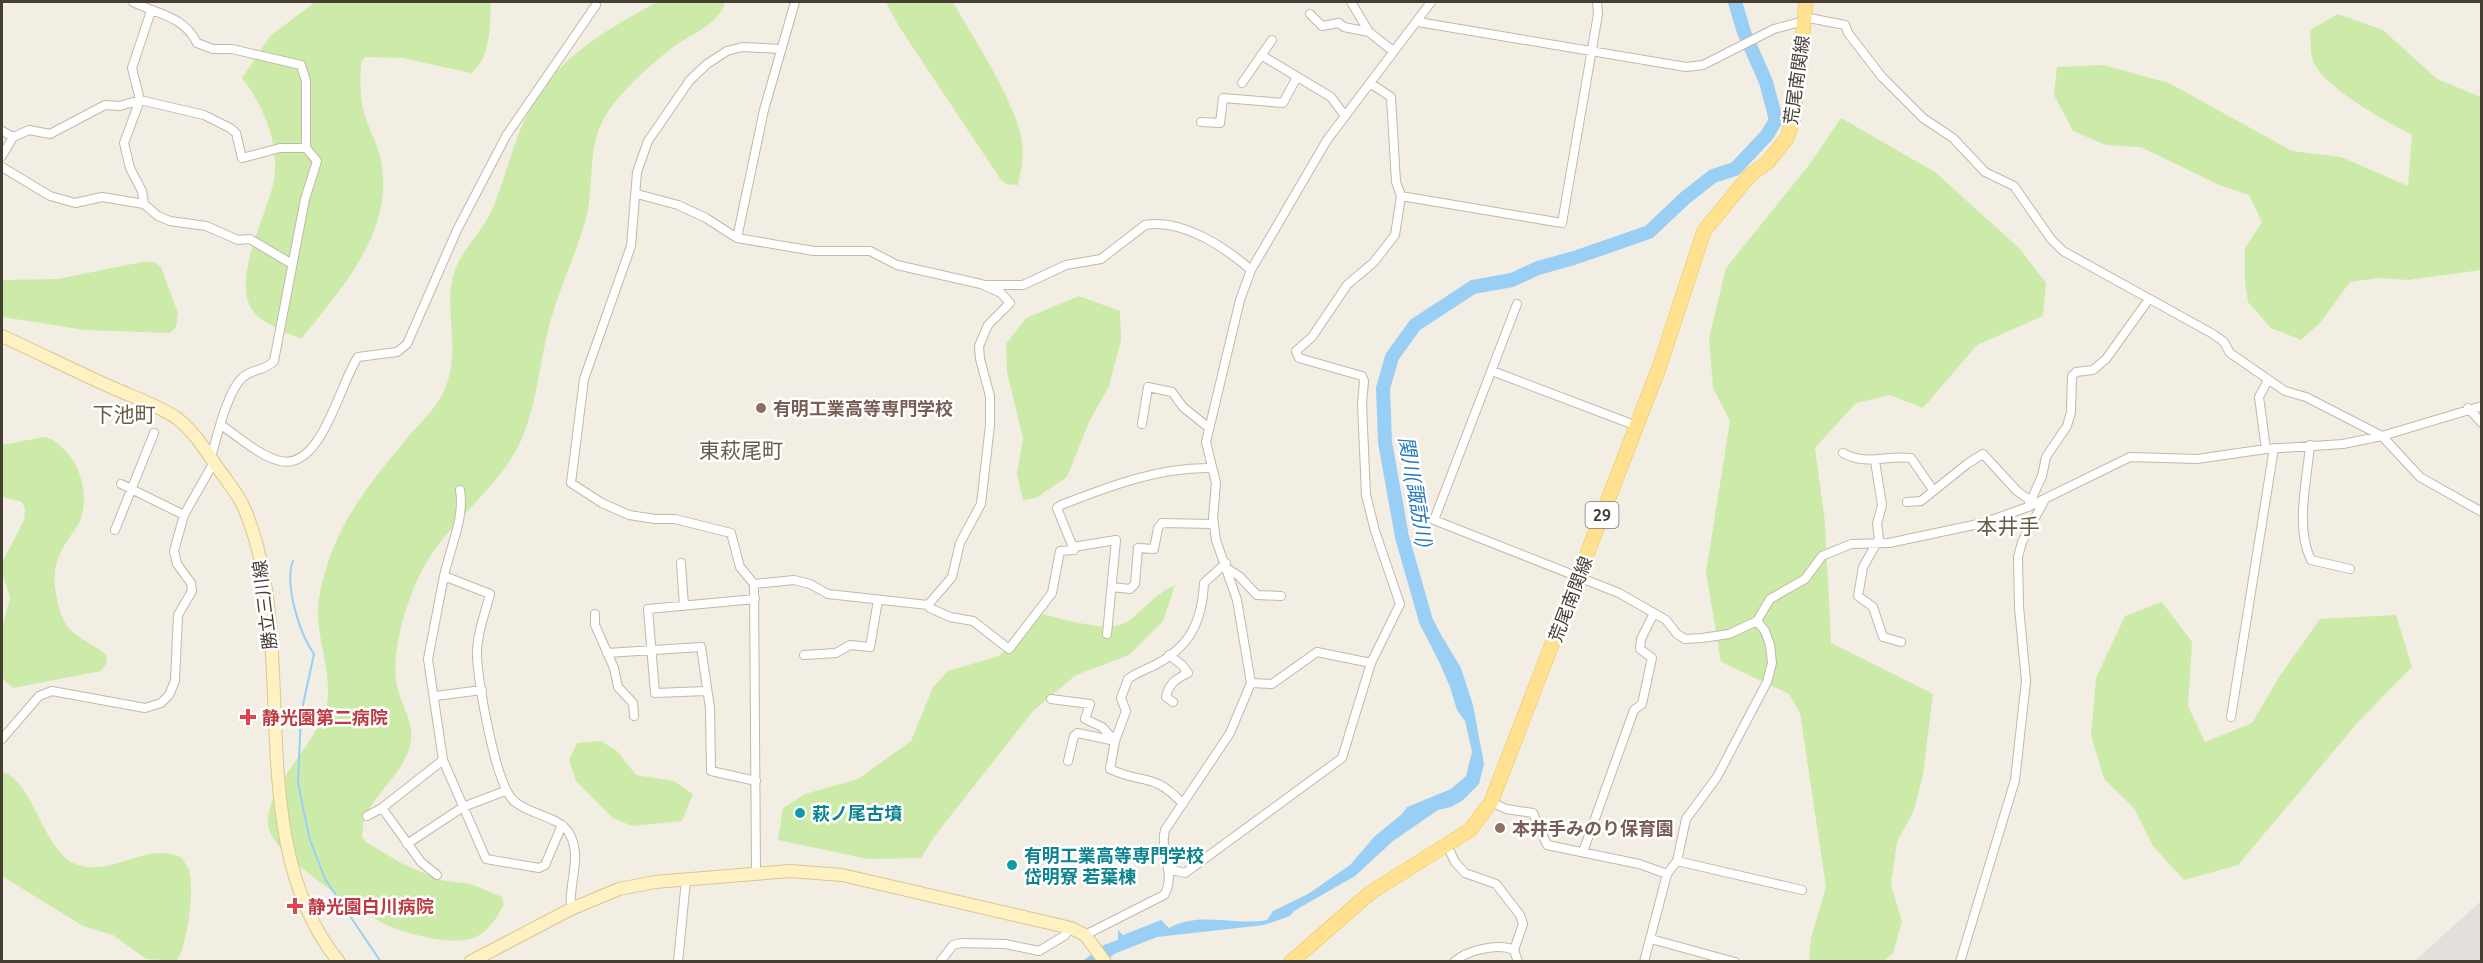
<svg xmlns="http://www.w3.org/2000/svg" width="2483" height="963" viewBox="0 0 2483 963" font-family="Ubuntu,'Noto Sans JP',sans-serif">
  <style>
    .green { fill: #cceba8 }
    .parking { fill: #e3e0dc }
    .water { fill: #9acff5 }
    .lines { fill: none; stroke-linecap: round; stroke-linejoin: round }
    .stream { stroke: #9acff5; stroke-width: 2 }
    .river { stroke: #9acff5; stroke-width: 14 }
    .street-casing { stroke: #c2b9a8; stroke-width: 10 }
    .secondary-casing { stroke: #dac791; stroke-width: 14 }
    .primary-casing { stroke: #ecc258; stroke-width: 15 }
    .street { stroke: #fff; stroke-width: 8 }
    .secondary { stroke: #fff1c1; stroke-width: 12 }
    .primary { stroke: #ffe190; stroke-width: 14 }
    .education-dot { fill: #8d6e63; stroke: #fff; stroke-width: 2 }
    .health-dot { fill: #e0444e; stroke: #fff; stroke-width: 2 }
    .culture-dot { fill: #0f9aa8; stroke: #fff; stroke-width: 2 }
    .labels { text-anchor: middle; dominant-baseline: central; stroke-width: 5; stroke-linejoin: round; paint-order: stroke }
    .shield { fill: #fff; stroke: #7d7870; stroke-width: 1.5 }
    .shield-label { font-size: 16px; font-weight: bold; fill: #453e33 }
    .street-label { font-size: 18px; fill: #453e33; stroke: #fff }
    .education-label { font-size: 18px; font-weight: bold; fill: #785e54; stroke: #fff; text-anchor: start }
    .health-label { font-size: 18px; font-weight: bold; fill: #be3a42; stroke: #fff; text-anchor: start }
    .culture-label { font-size: 18px; font-weight: bold; fill: #0d838f; stroke: #fff; text-anchor: start }
    .water-label { font-size: 20px; font-style: italic; fill: #2578b9; stroke: #fff }
    .quarter-label { font-size: 21px; fill: #695d49; stroke: #fff }
  </style>
  <rect width="100%" height="100%" fill="#f3eee3"/>
  <path class="green" d="M 315,2 L 491,2 C 490,23 491,60 471,73 L 403,58 L 365,57 L 361,63 C 360,78 360,99 364,113 C 369,130 378,144 381,161 C 395,231 341,289 301,339 C 288,333 263,324 254,312 C 229,281 268,214 274,180 C 280,144 263,105 242,78 L 270,36 Z
    M 657,2 L 725,2 C 720,25 686,36 669,50 C 644,71 611,99 599,129 C 589,156 593,187 587,215 C 578,250 561,284 551,319 C 540,358 538,399 523,436 C 502,487 451,518 425,565 C 408,595 390,651 397,685 C 400,703 414,722 411,740 C 408,767 379,790 367,813 C 363,820 363,829 362,837 L 366,842 L 401,863 L 440,880 L 471,884 L 502,897 L 504,904 C 498,916 489,931 476,937 C 454,947 405,934 385,924 C 358,910 276,857 269,829 C 260,794 315,744 325,712 C 334,684 320,648 318,619 C 317,602 321,586 326,569 C 340,520 372,480 404,442 C 417,425 434,412 443,393 C 462,352 445,320 452,281 C 456,255 481,234 492,210 C 508,173 515,129 539,94 C 566,52 614,26 657,2 Z
    M 886,2 L 953,2 C 973,38 1018,105 1022,143 C 1024,158 1021,171 1018,185 L 1006,184 L 1001,180 L 898,25 Z
    M 2338,14 L 2383,30 L 2437,79 L 2481,97 L 2481,270 L 2408,280 L 2380,278 L 2350,282 L 2320,323 L 2301,340 L 2271,328 L 2248,302 L 2245,283 L 2245,248 L 2262,222 L 2249,195 L 2219,185 L 2141,147 L 2106,145 L 2073,131 L 2054,95 L 2057,67 L 2103,65 L 2169,83 L 2292,151 L 2341,157 L 2408,186 L 2412,135 C 2386,121 2327,90 2314,63 C 2310,55 2311,40 2310,30 Z
    M 1841,118 L 1935,172 L 2020,249 L 2046,283 L 2043,316 L 1977,345 L 1923,408 L 1890,395 L 1856,403 L 1815,448 L 1825,522 L 1831,643 L 1933,694 L 1923,775 L 1914,810 L 1897,842 L 1891,884 L 1902,922 L 1893,953 L 1884,961 L 1809,961 L 1811,938 L 1826,887 L 1800,713 L 1789,694 L 1721,662 L 1706,572 L 1730,421 L 1713,388 L 1709,338 L 1726,268 L 1809,165 Z
    M 142,262 L 154,262 L 161,267 L 178,313 L 176,327 L 170,333 L 85,330 L 2,317 L 2,280 L 58,279 Z
    M 1079,296 L 1120,311 L 1121,340 L 1109,386 L 1089,422 L 1067,477 L 1036,498 L 1023,500 L 1017,474 L 1023,438 L 1007,372 L 1006,344 L 1026,318 Z
    M 44,437 C 56,439 61,446 69,455 C 84,472 90,508 76,528 C 63,546 52,563 55,586 C 57,601 61,623 73,632 C 83,641 97,646 107,656 L 106,664 L 101,671 L 13,688 L 2,678 L 2,629 L 10,597 L 2,573 L 2,563 L 24,520 L 25,509 L 22,502 L 2,497 L 2,445 Z
    M 1175,585 L 1163,621 L 1129,655 L 1076,675 L 1033,711 L 934,837 L 921,858 L 868,859 L 778,840 L 783,808 L 805,794 L 858,779 L 911,741 L 933,687 L 948,671 L 999,656 L 1043,614 C 1063,619 1112,635 1130,620 C 1147,606 1154,595 1175,585 Z
    M 2162,602 L 2192,642 L 2188,706 L 2205,742 L 2252,723 L 2279,677 L 2320,619 L 2396,615 L 2412,667 L 2359,721 L 2238,865 L 2184,880 L 2153,846 L 2134,808 L 2104,779 L 2091,735 L 2096,678 L 2125,616 Z
    M 601,741 L 617,751 L 636,775 L 674,781 L 693,794 L 682,821 L 632,826 L 613,818 L 576,781 L 569,760 L 577,743 Z
    M 4,772 C 36,786 44,854 78,865 C 111,877 150,840 182,858 C 184,862 188,867 189,871 C 195,890 187,945 177,961 L 146,959 L 113,935 L 83,926 L 2,876 L 2,773 Z"/>
  <path class="parking" d="M 2481,901 L 2481,961 L 2415,961 L 2428,949 Z"/>
  <path class="water" d="M 1443,638 L 1461,668 L 1473,705 L 1484,764 L 1479,784 L 1462,801 L 1451,807 L 1438,810 L 1393,841 L 1355,876 L 1294,911 L 1290,916 L 1264,925 L 1157,937 L 1114,954 L 1106,961 L 1081,962 L 1104,945 L 1118,940 L 1118,930 L 1123,935 L 1161,920 L 1169,928 C 1200,911 1234,926 1267,920 L 1273,911 L 1308,894 L 1350,865 L 1375,836 L 1402,814 L 1407,807 L 1451,789 L 1466,776 L 1472,752 L 1465,721 L 1457,710 L 1450,687 L 1431,643 Z"/>
  <g class="lines">
    <path class="stream" d="M 293,561 C 284,585 300,635 314,654 L 301,714 L 298,782 L 303,808 L 310,840 L 325,879 L 381,962"/>
    <path class="river" d="M 1444,656 L 1426,621 L 1402,537 L 1385,442 L 1383,388 L 1392,357 L 1415,325 L 1473,287 L 1512,280 L 1538,268 L 1574,258 L 1649,232 L 1685,198 L 1713,176 L 1735,169 L 1767,135 L 1776,120 L 1766,82 L 1744,32 L 1735,2"/>
    <defs>
      <path id="street" d="M 133,2 C 157,14 184,16 197,43 L 213,49 L 232,49 L 301,65 L 306,81 L 306,148 L 317,161 L 305,199 L 274,361 C 264,372 252,368 242,378 C 227,392 217,437 211,457
        M 1351,2 L 1369,32 L 1393,51
        M 1310,14 L 1322,26 L 1339,23 L 1344,27 L 1369,32
        M 1804,17 L 1845,25 L 1848,33 L 1882,77 L 1923,118 L 1953,138 L 1985,172 L 2014,186 L 2051,239 L 2063,251 L 2213,334 L 2224,342 L 2230,353 L 2285,391 L 2306,397 L 2382,436 L 2420,477 L 2482,512
        M 1418,22 L 1686,67 L 1703,65 L 1774,29 L 1804,21
        M 1261,55 L 1331,97 L 1345,116
        M 1242,83 L 1272,40
        M 1201,122 L 1220,123 L 1223,98 L 1283,103 L 1297,77
        M 2,131 L 13,137
        M 2,156 L 13,137 L 29,130 L 50,134 L 105,105 L 120,106 L 140,100 L 204,115 L 230,128 L 236,133 L 242,158 L 280,148 L 306,148
        M 2,167 L 50,196 L 75,203 L 102,197 L 144,204 L 158,216 L 170,221 L 206,226 L 238,240 L 250,239 L 292,264
        M 637,194 L 678,205 L 706,218 L 737,238 L 814,251 L 870,251 L 897,265 L 981,284 L 1001,293 L 1010,303 L 988,325 L 979,346 L 980,359 L 990,396 L 990,425 L 981,504 L 960,543 L 952,577 L 928,605 L 828,594 L 810,584 L 794,580 L 754,584
        M 1401,196 L 1562,223 L 1598,14 L 1597,2
        M 144,204 L 142,191 L 130,168 L 124,143 L 140,100 L 132,68 L 151,11
        M 737,238 L 764,110 L 795,2
        M 987,285 L 1023,285 L 1066,265 L 1101,259 L 1145,225 C 1182,218 1226,248 1251,270
        M 1517,304 L 1434,520 L 1619,593 L 1666,620 L 1677,634 L 1685,639 L 1702,638 L 1729,634 L 1757,621 L 1770,599 L 1805,579 L 1822,556 L 1851,544 L 1889,543 L 1983,523 L 2028,507 L 2130,457 L 2197,459 L 2266,449 L 2343,444 L 2382,436 L 2482,406
        M 1492,371 L 1637,426
        M 2468,408 L 2482,423
        M 1142,424 L 1148,387 L 1172,392 L 1183,407 L 1209,428
        M 221,425 C 239,437 258,455 280,461 C 322,471 340,382 358,357 L 397,352 L 407,344 L 457,230 L 506,136 L 596,5
        M 2310,445 C 2307,480 2295,527 2311,560 L 2350,569
        M 2266,449 L 2259,397 L 2268,380
        M 1843,453 C 1866,466 1886,455 1911,458 L 1933,490
        M 1875,461 L 1882,505 L 1877,524 L 1879,539 L 1863,567 L 1858,596 L 1873,607 L 1883,637 L 1901,642
        M 121,484 L 184,515
        M 1907,502 L 1921,501 L 1967,464 L 1983,454 L 2017,491 L 2031,501
        M 2028,507 L 2042,476 L 2046,457 L 2067,426 L 2071,412 L 2072,376 L 2076,372 L 2093,370 L 2106,359 L 2149,299
        M 115,530 L 154,433
        M 1073,547 L 1116,540 L 1107,634
        M 681,563 L 684,606
        M 1228,569 L 1239,576 L 1257,595 L 1281,596
        M 444,576 C 450,548 465,517 460,490
        M 1112,587 L 1130,589 L 1135,584 L 1138,548 L 1154,549 L 1158,528 L 1162,523 L 1214,524
        M 928,605 L 930,608 L 950,617 L 973,621 L 1009,649 L 1052,593 L 1060,551 L 1074,550 L 1057,508 L 1061,505 C 1110,486 1159,467 1211,468
        M 595,614 L 595,625 L 614,668 L 618,687 L 633,703 L 634,716
        M 607,653 L 701,647 L 710,708 L 711,771 L 756,781
        M 804,655 L 836,653 L 850,645 L 870,647 L 878,600
        M 1169,655 L 1182,665 L 1188,673 C 1176,679 1169,683 1166,697 L 1173,702
        M 1251,683 L 1272,684 L 1317,652 L 1371,663
        M 707,691 L 655,693 L 648,609 L 755,599
        M 435,696 L 482,690
        M 1051,699 L 1090,704 L 1085,719 L 1102,727 L 1115,741
        M 2231,717 L 2274,448
        M 2,739 L 39,696 L 52,691 L 145,708 L 161,703 L 169,695 L 175,681 L 178,615 L 192,591 L 191,583 L 177,564 L 174,551 L 184,515 L 214,462
        M 1068,761 L 1074,736 L 1078,733 L 1115,741
        M 1491,802 L 1506,809 L 1533,813 L 1547,845 L 1639,864 L 1667,874
        M 1183,804 C 1153,771 1143,785 1110,769 L 1115,741 L 1126,711 L 1121,698 L 1128,679 C 1136,673 1144,670 1153,666 C 1189,648 1202,623 1204,583 L 1226,563
        M 382,808 L 421,862 L 437,875
        M 367,816 L 382,808 L 443,760
        M 562,825 L 545,865 L 539,868 L 486,859 L 443,760 L 428,659 L 444,576 L 490,594 C 485,614 476,636 477,657 C 479,685 495,784 514,801 C 529,815 559,816 569,833 C 583,857 568,883 571,909
        M 407,844 L 463,807 L 505,791
        M 1447,845 L 1455,862 L 1465,873 L 1496,884 L 1520,915 L 1523,924 L 1514,950 L 1518,962
        M 1583,852 L 1634,710 L 1642,704 L 1652,658 L 1640,649 L 1641,639 L 1654,613
        M 1677,861 L 1802,890
        M 1168,869 L 1185,873 L 1342,758 L 1371,663 L 1400,604 L 1375,531 L 1366,495 L 1362,404 L 1364,381 L 1362,376 L 1299,358 L 1296,351 L 1312,337 L 1347,285 L 1374,262 L 1395,235 L 1401,196 L 1396,182 L 1391,97 L 1370,83
        M 756,873 L 754,584 L 740,567 L 731,533 L 675,519 L 655,519 L 629,515 L 602,503 L 571,483 L 584,379 L 631,246 L 637,172 L 648,141 L 690,80 L 707,64 L 727,51 L 742,47 L 781,49
        M 1085,935 L 1164,895 C 1177,875 1159,852 1165,830 L 1230,733 L 1251,683 L 1237,600 L 1216,540 L 1213,518 L 1216,483 L 1206,442 L 1240,300 L 1251,270 L 1327,140 L 1431,2
        M 1651,939 L 1735,962
        M 678,962 L 686,880
        M 940,962 L 953,945 L 961,943 L 1005,944 L 1039,951 L 1064,936 L 1071,928
        M 1454,962 C 1467,950 1498,943 1514,950
        M 1644,962 L 1667,874 L 1677,861 L 1686,819 L 1717,777 L 1767,682 L 1772,663 L 1770,645 L 1765,631 L 1757,621
        M 1960,962 L 2015,780 L 2026,681 L 2019,607 L 2018,557 L 2022,542 L 2044,501"/>
      <path id="secondary" d="M 2,336 C 39,353 75,371 113,388 C 133,397 160,406 178,419 C 193,431 205,449 215,464 C 225,479 238,493 245,510 C 302,647 239,839 339,962
        M 470,962 L 571,909 L 619,889 L 655,882 L 790,871 L 842,875 L 1071,928 L 1085,935 L 1105,962"/>
      <path id="primary" d="M 1291,962 L 1370,893 L 1470,830 L 1491,802 L 1659,368 L 1704,231 L 1750,175 L 1768,162 L 1787,138 L 1794,117 L 1806,2"/>
    </defs>
    <use href="#street" class="street-casing"/>
    <use href="#secondary" class="secondary-casing"/>
    <use href="#primary" class="primary-casing"/>
    <use href="#street" class="street"/>
    <use href="#secondary" class="secondary"/>
    <use href="#primary" class="primary"/>
  </g>
  <g class="education-dot">
    <circle cx="761" cy="408" r="6"/>
    <circle cx="1500" cy="828" r="6"/>
  </g>
  <g class="health-dot">
    <path d="M245 708h6v6h6v6h-6v6h-6v-6h-6v-6h6z"/>
    <path d="M292 897h6v6h6v6h-6v6h-6v-6h-6v-6h6z"/>
  </g>
  <g class="culture-dot">
    <circle cx="800" cy="813" r="6"/>
    <circle cx="1012" cy="865" r="6"/>
  </g>
  <g class="labels">
    <rect class="shield" x="1585.5" y="502" width="33" height="26" rx="4.5"/>
    <g class="shield-label">
      <text x="1602" y="515">29</text>
    </g>
    <g class="street-label">
      <text transform="translate(1796 80) rotate(-82)">荒尾南関線</text>
      <text transform="translate(1570 599) rotate(-69)">荒尾南関線</text>
      <text transform="translate(264 605) rotate(-97)">勝立三川線</text>
    </g>
    <g class="education-label">
      <text x="773" y="408">有明工業高等専門学校</text>
      <text x="1512" y="828">本井手みのり保育園</text>
    </g>
    <g class="health-label">
      <text x="262" y="717">静光園第二病院</text>
      <text x="308" y="906">静光園白川病院</text>
    </g>
    <g class="culture-label">
      <text x="812" y="813">萩ノ尾古墳</text>
      <text x="1024" y="855">有明工業高等専門学校<tspan x="1024" dy="21">岱明寮 若葉棟</tspan></text>
    </g>
    <g class="water-label">
      <text transform="translate(1416 492) rotate(80)">関川(諏訪川)</text>
    </g>
    <g class="quarter-label">
      <text x="124" y="414">下池町</text>
      <text x="741" y="450">東萩尾町</text>
      <text x="2008" y="526">本井手</text>
    </g>
  </g>
  <rect width="2483" height="963" fill="none" stroke="#453e33" stroke-width="6"/>
</svg>
